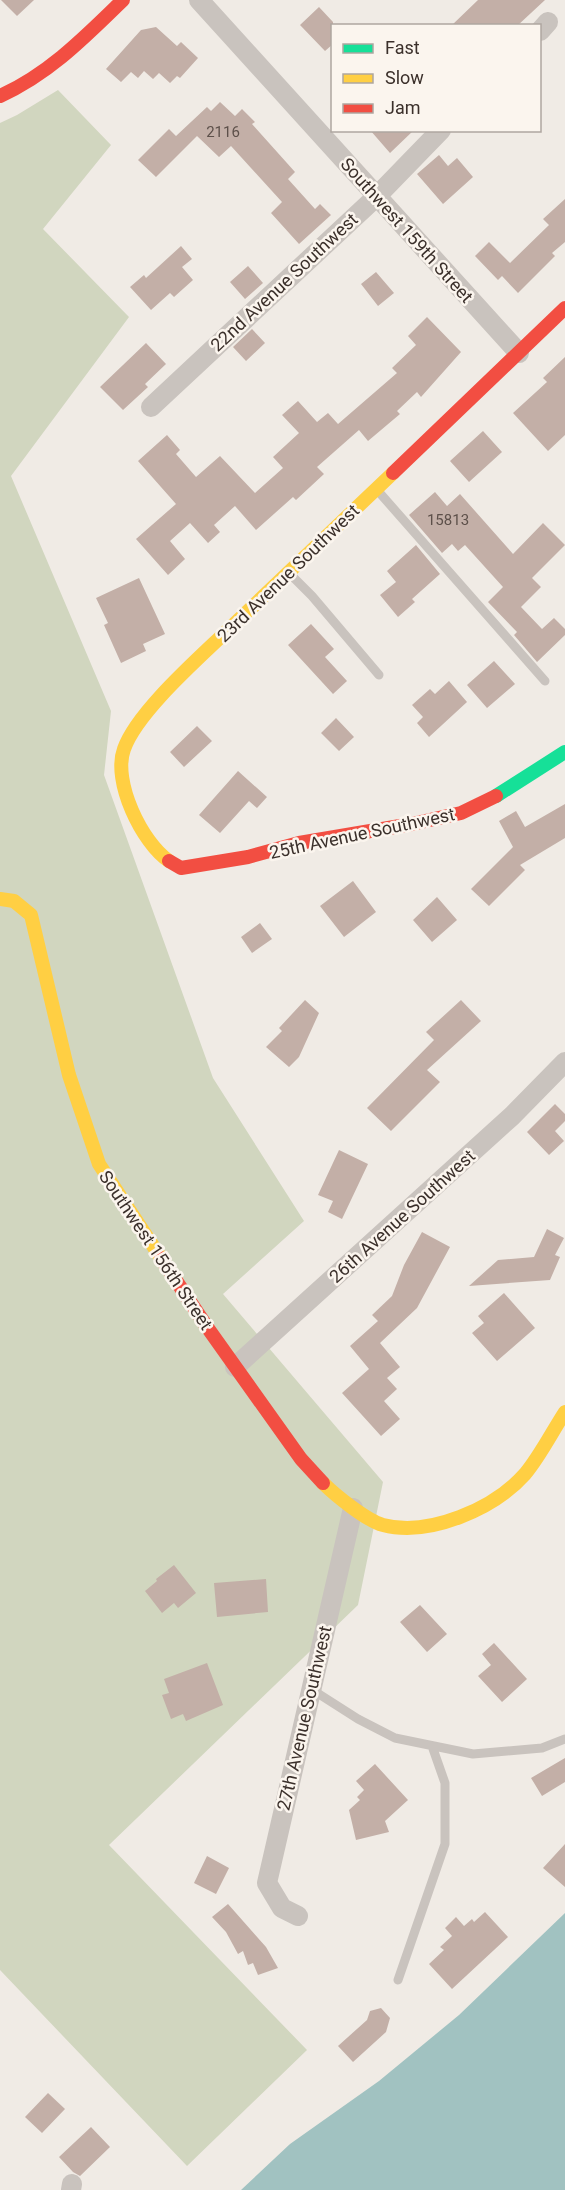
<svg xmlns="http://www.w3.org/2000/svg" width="565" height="2190" viewBox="0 0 565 2190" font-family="Roboto,sans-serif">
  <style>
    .green { fill: #d1d6bf }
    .water { fill: #a1c2c1 }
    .building { fill: #c3afa7 }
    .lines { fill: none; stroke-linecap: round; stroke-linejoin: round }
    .lane { stroke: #c9c3be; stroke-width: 9 }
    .street { stroke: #c9c3be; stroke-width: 20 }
    .fast { stroke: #16e098; stroke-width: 14 }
    .slow { stroke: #ffcf43; stroke-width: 14 }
    .jam { stroke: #f24e42; stroke-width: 14 }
    .labels { text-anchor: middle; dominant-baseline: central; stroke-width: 5; stroke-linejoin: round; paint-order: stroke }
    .number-label { font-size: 15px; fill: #5d504a }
    .street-label { font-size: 18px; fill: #3b302b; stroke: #fbf5ee }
  </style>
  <rect width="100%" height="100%" fill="#f0ebe5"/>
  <path class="green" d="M 58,90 L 111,145 L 43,229 L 129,317 L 11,476 L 111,711 L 104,775 L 213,1078 L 304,1221 L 223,1294 L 383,1482 L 358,1605 L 109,1845 L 307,2050 L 187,2166 L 0,1970 L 0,123 L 17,115 Z"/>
  <path class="water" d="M 565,1913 L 565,2190 L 241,2190 L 290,2144 L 379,2081 L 459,2015 Z"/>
  <path class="building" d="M 1,0 L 34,0 L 17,16 Z
    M 478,0 L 545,0 L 517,26 L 451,26 Z
    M 319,7 L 333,22 L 333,44 L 325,51 L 300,25 Z
    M 156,27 L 177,46 L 181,42 L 198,58 L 180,78 L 177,76 L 170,83 L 159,73 L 153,79 L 144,71 L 138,78 L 131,72 L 121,82 L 106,69 L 141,30 Z
    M 220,102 L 235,116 L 242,109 L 255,122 L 252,124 L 295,172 L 288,179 L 315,209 L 320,204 L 331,215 L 299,244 L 271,213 L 282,202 L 231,146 L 219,157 L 197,136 L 156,177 L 138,160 L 169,129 L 176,136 L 207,107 L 211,111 Z
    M 370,130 L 414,130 L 390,153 Z
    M 439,155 L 448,166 L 457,158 L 473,177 L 443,204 L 417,174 Z
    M 565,199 L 565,242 L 552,253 L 555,256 L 518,293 L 502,276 L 498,280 L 475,256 L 489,242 L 510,263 L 549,225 L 543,219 Z
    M 181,246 L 192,259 L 182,267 L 193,280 L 174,297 L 170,293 L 151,310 L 130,287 L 144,275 L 146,278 Z
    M 248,266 L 263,283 L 245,299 L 230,282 Z
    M 376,272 L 394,293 L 378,306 L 361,284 Z
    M 427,317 L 461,352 L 421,397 L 417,392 L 397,411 L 400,414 L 368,441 L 359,430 L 317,467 L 324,474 L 296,500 L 293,497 L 256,530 L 235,506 L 214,525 L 220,532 L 208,543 L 190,523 L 170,541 L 185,559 L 168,575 L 136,539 L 176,504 L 138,461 L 167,435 L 180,450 L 176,454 L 196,477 L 220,456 L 255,493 L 283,468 L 273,457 L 299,433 L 282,415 L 298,401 L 317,422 L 328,413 L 338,424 L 397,373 L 392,368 L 416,345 L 408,336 Z
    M 252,329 L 265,343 L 246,361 L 233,347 Z
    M 146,343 L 166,364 L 145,384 L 148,387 L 123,410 L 100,387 Z
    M 565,357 L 565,435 L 548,451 L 513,413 L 547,382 L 543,378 Z
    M 483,431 L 502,452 L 469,482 L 450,461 Z
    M 435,492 L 447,506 L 460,494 L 513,554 L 543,523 L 565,545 L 532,578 L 541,587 L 521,607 L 542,629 L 554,618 L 565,629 L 565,635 L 537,662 L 514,635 L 517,632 L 488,602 L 503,587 L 465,545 L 458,551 L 452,544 L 442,553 L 409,515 Z
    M 416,545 L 440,574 L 412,599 L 415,602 L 398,617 L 380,595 L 396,582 L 387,571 Z
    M 139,578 L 165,634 L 143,644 L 146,651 L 121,663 L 104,625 L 108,623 L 96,598 Z
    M 311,624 L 334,649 L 325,657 L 347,681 L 333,694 L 288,645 Z
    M 494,661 L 515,684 L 487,708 L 467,685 Z
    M 449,681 L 467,702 L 429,737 L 417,723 L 423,717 L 412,705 L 430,689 L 435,694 Z
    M 336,718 L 354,737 L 339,751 L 321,733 Z
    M 197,726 L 212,741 L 184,767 L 170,752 Z
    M 238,771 L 267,797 L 257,808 L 249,801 L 220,833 L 199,815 Z
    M 565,804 L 565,838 L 520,865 L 525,870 L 489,906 L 471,889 L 513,847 L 499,821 L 516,811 L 525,827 Z
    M 353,881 L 376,912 L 344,937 L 320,906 Z
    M 437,897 L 457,920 L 432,942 L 413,920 Z
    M 260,923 L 272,939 L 252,953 L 241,937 Z
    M 305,1000 L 319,1013 L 299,1057 L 289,1067 L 266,1047 L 282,1031 L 279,1028 Z
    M 461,1000 L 481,1021 L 427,1070 L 440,1082 L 391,1131 L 367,1108 L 434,1040 L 426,1032 Z
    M 555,1104 L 565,1114 L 565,1121 L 555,1131 L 564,1141 L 549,1155 L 527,1132 Z
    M 339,1150 L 368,1164 L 342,1219 L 328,1212 L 333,1201 L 318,1195 Z
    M 547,1229 L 564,1238 L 555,1255 L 560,1257 L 550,1280 L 469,1286 L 498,1260 L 534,1257 Z
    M 422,1232 L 450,1247 L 417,1308 L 380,1343 L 400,1367 L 387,1378 L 397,1389 L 384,1401 L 400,1419 L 381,1436 L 342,1393 L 369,1369 L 350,1346 L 378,1321 L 372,1315 L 392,1296 L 404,1265 Z
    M 504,1293 L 535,1328 L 497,1361 L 472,1333 L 484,1323 L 478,1316 Z
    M 174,1565 L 196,1593 L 178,1608 L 174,1603 L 162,1613 L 145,1591 L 157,1581 L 156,1579 Z
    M 266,1579 L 268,1612 L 217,1617 L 214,1583 Z
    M 420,1605 L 447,1634 L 427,1652 L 400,1622 Z
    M 494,1643 L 527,1679 L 502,1702 L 478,1676 L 491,1665 L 482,1654 Z
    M 207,1663 L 223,1705 L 186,1721 L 183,1714 L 171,1719 L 162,1695 L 169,1693 L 164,1679 Z
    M 565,1758 L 565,1782 L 542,1796 L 531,1778 Z
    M 375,1764 L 408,1800 L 385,1821 L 389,1832 L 356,1840 L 349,1810 L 360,1800 L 357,1797 L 364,1790 L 356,1781 Z
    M 565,1844 L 565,1887 L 543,1868 Z
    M 207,1856 L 229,1868 L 216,1894 L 194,1883 Z
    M 228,1904 L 266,1947 L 278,1968 L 258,1975 L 253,1963 L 248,1965 L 243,1951 L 238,1954 L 226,1932 L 212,1917 Z
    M 485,1912 L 508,1937 L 452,1989 L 429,1964 L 444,1950 L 440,1947 L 452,1936 L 445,1928 L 456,1917 L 464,1926 L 472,1919 L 474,1922 Z
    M 381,2008 L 390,2018 L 386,2032 L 353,2062 L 338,2046 L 367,2020 L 370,2011 Z
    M 48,2093 L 65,2109 L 42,2133 L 25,2117 Z
    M 91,2127 L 110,2147 L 80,2176 L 73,2172 L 59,2157 Z"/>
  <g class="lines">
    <path class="lane" d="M 378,491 L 545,681
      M 290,574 L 312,596 L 379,675
      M 311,1689 L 358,1719 L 395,1738 L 473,1754 L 542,1748 L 565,1739
      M 398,1980 L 445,1844 L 445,1783 L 432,1746"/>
    <path class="street" d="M 199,0 L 519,353
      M 540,31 L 548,22
      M 151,407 L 376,197 L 441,130
      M 235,1367 L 512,1116 L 565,1062
      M 298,1916 L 282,1908 L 267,1883 L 353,1508
      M 71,2190 L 72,2184"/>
    <path class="fast" d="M 496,796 L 565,752"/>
    <path class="slow" d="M 169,861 C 142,843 112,781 124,749 C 137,712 199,658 228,630 C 283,578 338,525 393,473
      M 0,899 L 14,901 L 31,915 L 69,1075 L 99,1164 L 161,1258
      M 323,1483 C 335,1495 367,1521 383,1525 C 429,1537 494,1509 525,1474 C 540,1456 552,1432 565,1412"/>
    <path class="jam" d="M 0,96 C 49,74 85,37 123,0
      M 393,473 L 565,308
      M 169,861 L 181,868 L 248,857 L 299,843 L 412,824 L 461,813 L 496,796
      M 161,1258 L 207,1327 L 301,1459 L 323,1483"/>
  </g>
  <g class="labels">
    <g class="number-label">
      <text x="223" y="132">2116</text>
      <text x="448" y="520">15813</text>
    </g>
    <g class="street-label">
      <text transform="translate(407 230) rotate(48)">Southwest 159th Street</text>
      <text transform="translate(284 282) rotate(-43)">22nd Avenue Southwest</text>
      <text transform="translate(288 573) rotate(-44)">23rd Avenue Southwest</text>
      <text transform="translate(362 833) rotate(-12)">25th Avenue Southwest</text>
      <text transform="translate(402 1216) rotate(-42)">26th Avenue Southwest</text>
      <text transform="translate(156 1250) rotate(56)">Southwest 156th Street</text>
      <text transform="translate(304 1718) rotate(-77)">27th Avenue Southwest</text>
    </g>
  </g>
  <rect x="331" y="24" width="210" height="108" fill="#fbf5ee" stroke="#aea6a0" stroke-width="1.5"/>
  <rect x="343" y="44" width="30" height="9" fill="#16e098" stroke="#aea6a0" stroke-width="1.5"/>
  <text x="385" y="54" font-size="18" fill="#3b302b">Fast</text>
  <rect x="343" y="74" width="30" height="9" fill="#ffcf43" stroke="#aea6a0" stroke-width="1.5"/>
  <text x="385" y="84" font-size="18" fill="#3b302b">Slow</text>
  <rect x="343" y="104" width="30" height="9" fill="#f24e42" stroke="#aea6a0" stroke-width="1.5"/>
  <text x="385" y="114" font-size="18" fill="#3b302b">Jam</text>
</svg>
